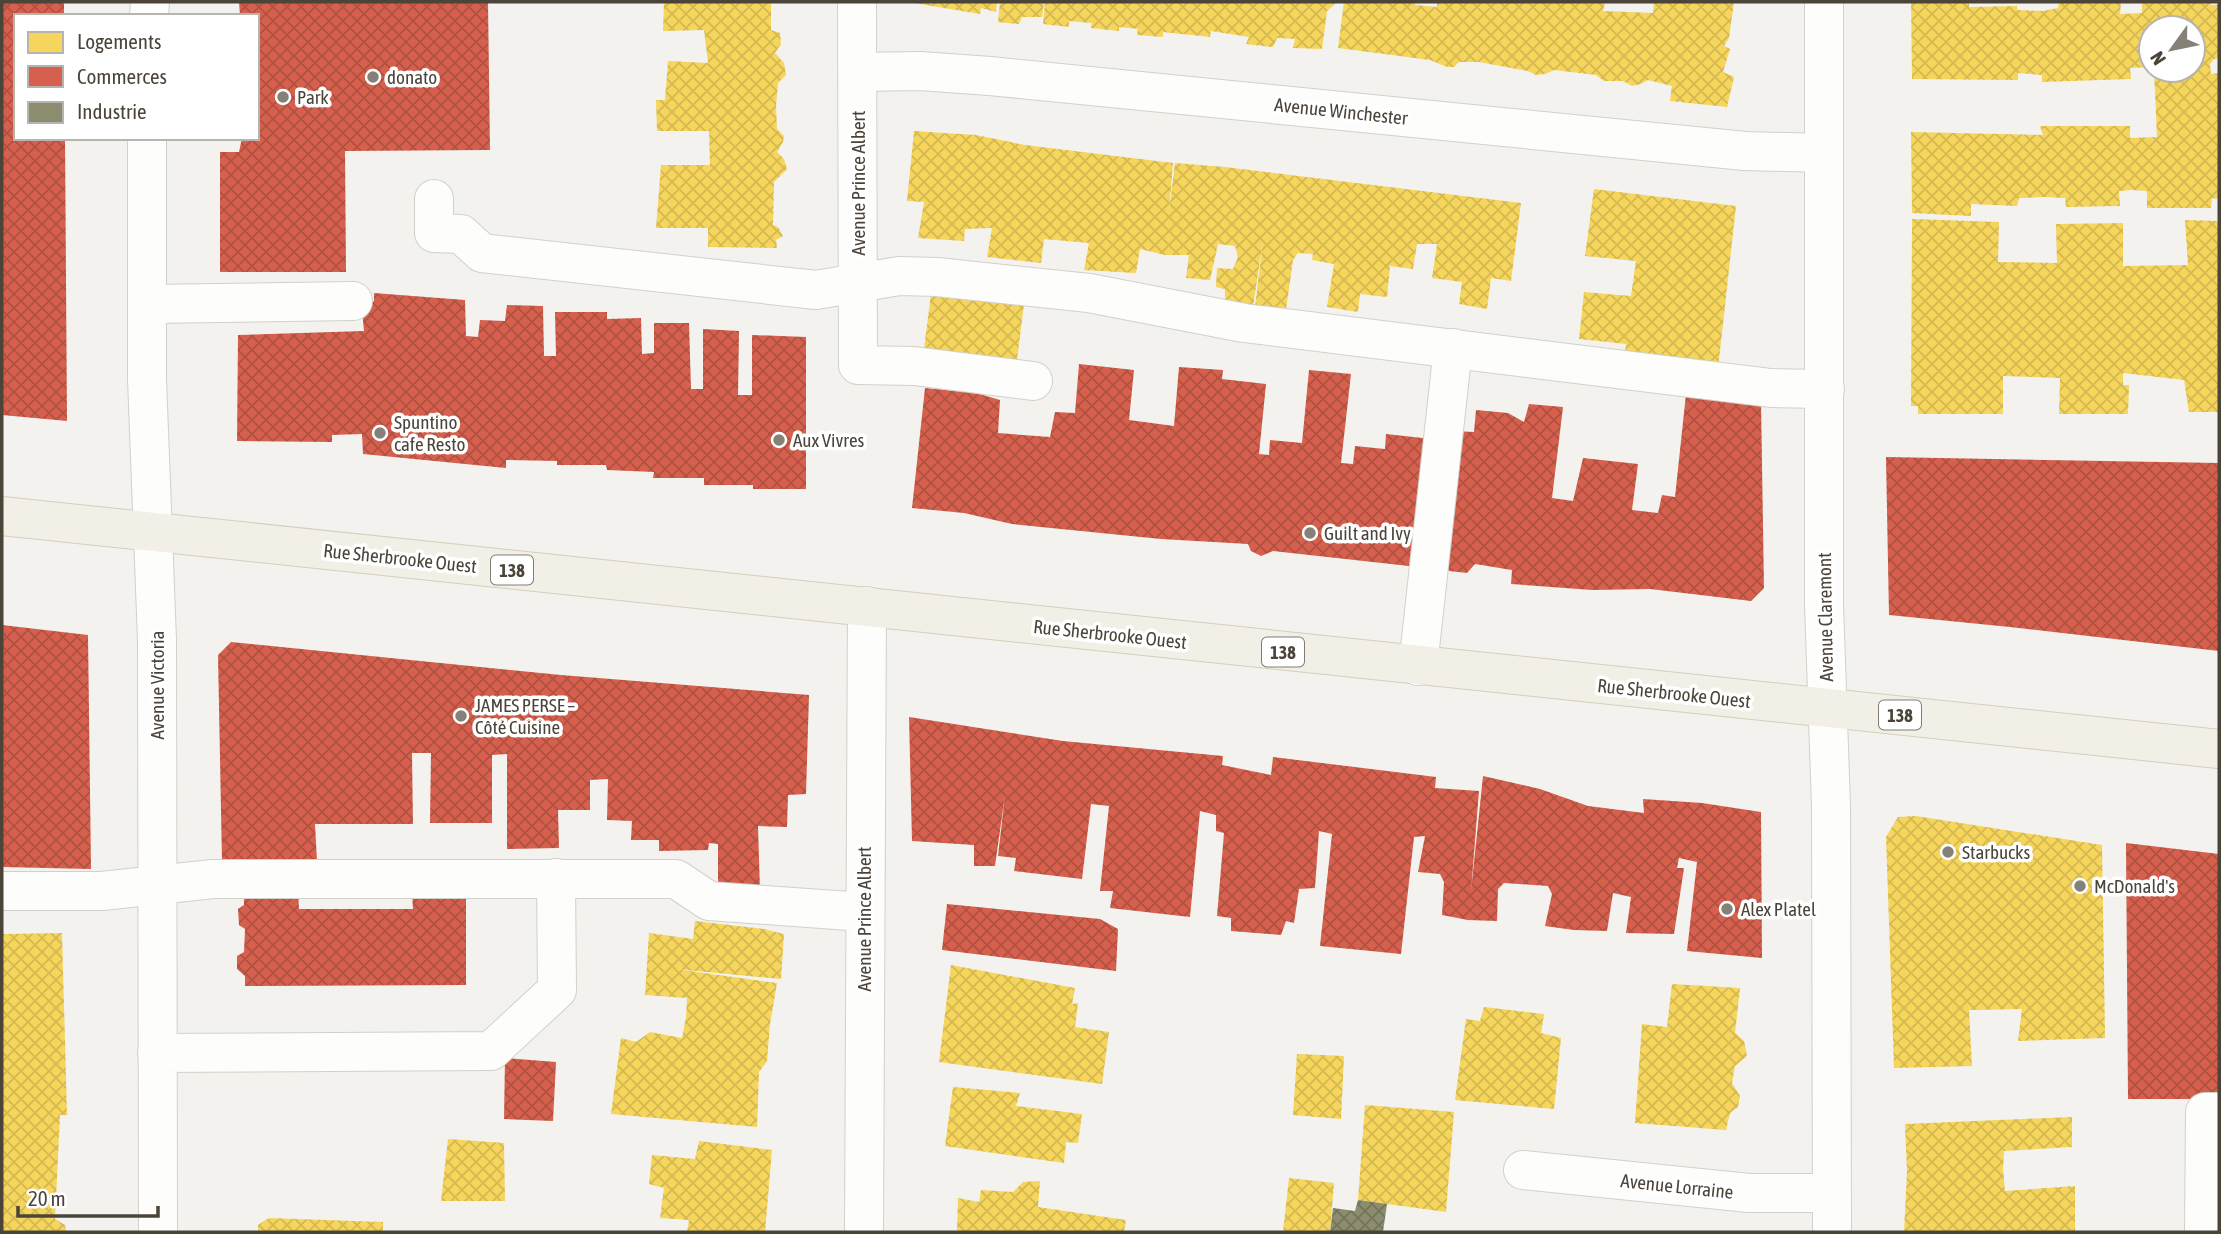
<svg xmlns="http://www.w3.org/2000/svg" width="2221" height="1234" viewBox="0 0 2221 1234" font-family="'Asap Condensed',sans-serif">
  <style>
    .homes { fill: url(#homes-cross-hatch) }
    .shops { fill: url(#shops-cross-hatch) }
    .industry { fill: url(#industry-cross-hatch) }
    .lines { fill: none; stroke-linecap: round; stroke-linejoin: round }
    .minor-casing { stroke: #d2d0cb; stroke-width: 40 }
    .major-casing { stroke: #d6cebb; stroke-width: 40 }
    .minor { stroke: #fdfdfc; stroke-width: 38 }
    .major { stroke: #f2efe6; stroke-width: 38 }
    .poi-dot { fill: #868178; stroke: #fff; stroke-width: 2.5 }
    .labels { text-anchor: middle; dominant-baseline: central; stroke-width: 7; stroke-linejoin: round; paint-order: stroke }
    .shield { fill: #fff; stroke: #817c74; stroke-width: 2 }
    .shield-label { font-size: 18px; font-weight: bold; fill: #4b4439 }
    .poi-label { font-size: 19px; fill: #4b4439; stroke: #fff; text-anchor: start }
    .street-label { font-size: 19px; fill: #4b4439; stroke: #fff }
  </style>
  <defs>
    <pattern id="homes-cross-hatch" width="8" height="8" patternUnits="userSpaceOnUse" patternTransform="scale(1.75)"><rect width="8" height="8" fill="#f6d55c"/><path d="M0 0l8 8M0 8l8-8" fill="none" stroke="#d4b851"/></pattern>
    <pattern id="shops-cross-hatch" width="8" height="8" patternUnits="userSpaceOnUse" patternTransform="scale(1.75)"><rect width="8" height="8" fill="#d6604d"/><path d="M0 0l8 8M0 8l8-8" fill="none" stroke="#b05141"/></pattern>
    <pattern id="industry-cross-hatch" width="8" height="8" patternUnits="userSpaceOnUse" patternTransform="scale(1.75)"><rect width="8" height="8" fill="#8c8c6e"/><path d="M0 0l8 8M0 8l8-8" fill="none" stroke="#74745b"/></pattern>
  </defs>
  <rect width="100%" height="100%" fill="#f4f2ee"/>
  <path class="homes" d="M 664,2 L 771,2 L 771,30 L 780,33 L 781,44 L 775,53 L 784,63 L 786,75 L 778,83 L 776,106 L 777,129 L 784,136 L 783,142 L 777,152 L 784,159 L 787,169 L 774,182 L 773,225 L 778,227 L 783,236 L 776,240 L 777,248 L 708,247 L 708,228 L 656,228 L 661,165 L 710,165 L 709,131 L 657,131 L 656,100 L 665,100 L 668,61 L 708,63 L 704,30 L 663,31 Z
    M 908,2 L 997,2 L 996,12 L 981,8 L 980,14 Z
    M 1000,2 L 1044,2 L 1042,17 L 1022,17 L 1019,24 L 998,22 Z
    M 1045,2 L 1335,2 L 1334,5 L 1327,11 L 1322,49 L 1293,48 L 1295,39 L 1277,38 L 1273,47 L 1246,44 L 1249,37 L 1211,31 L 1210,37 L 1163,32 L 1163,37 L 1137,35 L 1138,29 L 1119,27 L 1119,31 L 1091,28 L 1092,23 L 1069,21 L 1069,27 L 1043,24 Z
    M 1344,2 L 1416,2 L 1415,5 L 1437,7 L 1437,2 L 1605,2 L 1603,11 L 1653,13 L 1654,2 L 1734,2 L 1729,38 L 1724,46 L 1730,49 L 1723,72 L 1734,77 L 1727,107 L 1670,101 L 1672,86 L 1648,80 L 1641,84 L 1632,86 L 1623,81 L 1604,81 L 1596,75 L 1554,70 L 1545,74 L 1536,75 L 1528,71 L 1479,62 L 1459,62 L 1454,67 L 1447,67 L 1430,60 L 1338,48 Z
    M 1911,2 L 1969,2 L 1969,7 L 2017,6 L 2017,10 L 2043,11 L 2058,8 L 2059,2 L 2121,2 L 2120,14 L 2142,13 L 2142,2 L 2210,2 L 2211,5 L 2219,5 L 2219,58 L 2214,59 L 2210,64 L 2211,74 L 2219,73 L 2219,199 L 2212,198 L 2211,208 L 2147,208 L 2147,191 L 2132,190 L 2119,191 L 2120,206 L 2066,207 L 2065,198 L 2044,197 L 2019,198 L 2017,206 L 1971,204 L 1971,216 L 1912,213 L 1911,132 L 2043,135 L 2040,126 L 2130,126 L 2130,138 L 2157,137 L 2154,70 L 2193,70 L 2193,28 L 2151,28 L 2151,67 L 2130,68 L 2131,79 L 2042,82 L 2042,75 L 2018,73 L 2018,80 L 1912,79 Z
    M 914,131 L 976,135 L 1025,145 L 1173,163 L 1169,212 L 1175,163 L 1225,167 L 1521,203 L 1511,281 L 1491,278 L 1487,309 L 1459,304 L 1462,282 L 1432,278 L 1437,244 L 1417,244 L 1413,269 L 1390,266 L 1387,297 L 1360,294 L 1358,312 L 1327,307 L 1334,264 L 1312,260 L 1313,254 L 1298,253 L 1293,260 L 1286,310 L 1255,307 L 1263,240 L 1253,307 L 1225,304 L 1225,289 L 1216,287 L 1217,268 L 1233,269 L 1238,257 L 1235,246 L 1218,244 L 1210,280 L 1186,278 L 1189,255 L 1165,255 L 1140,249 L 1136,273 L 1084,270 L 1089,243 L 1044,239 L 1041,263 L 987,257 L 992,228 L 965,229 L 964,241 L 918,238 L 924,202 L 907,201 Z
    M 1594,189 L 1736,206 L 1718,369 L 1624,360 L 1626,344 L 1579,339 L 1584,292 L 1631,296 L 1636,261 L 1585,256 Z
    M 1912,219 L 1999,222 L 1998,262 L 2057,263 L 2056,224 L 2123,223 L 2123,266 L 2188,265 L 2185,220 L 2219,221 L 2219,412 L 2189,412 L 2184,380 L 2123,373 L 2123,385 L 2129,385 L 2128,414 L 2059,414 L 2060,378 L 2003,376 L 2003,414 L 1918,414 L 1918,406 L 1911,406 Z
    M 931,294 L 1024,304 L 1017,360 L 924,349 Z
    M 1916,816 L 2102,845 L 2105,1038 L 2018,1041 L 2022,1009 L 1969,1010 L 1972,1066 L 1894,1068 L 1886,837 L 1898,817 Z
    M 695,921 L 764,929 L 784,934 L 781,979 L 675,969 L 777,983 L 770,1024 L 767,1061 L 759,1072 L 757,1127 L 611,1114 L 621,1038 L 636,1042 L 650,1032 L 682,1038 L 686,1017 L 687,998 L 645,995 L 649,933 L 693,939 Z
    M 62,933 L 67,1115 L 60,1115 L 55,1219 L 65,1225 L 66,1232 L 2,1232 L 2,934 Z
    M 951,965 L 1075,988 L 1072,1004 L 1078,1003 L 1075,1027 L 1109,1032 L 1102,1084 L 939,1062 Z
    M 1672,984 L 1740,988 L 1735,1033 L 1744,1041 L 1747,1056 L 1735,1066 L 1732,1083 L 1740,1096 L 1738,1107 L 1730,1113 L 1726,1130 L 1635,1123 L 1642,1024 L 1667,1027 Z
    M 1484,1007 L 1544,1014 L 1541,1033 L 1561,1038 L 1554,1109 L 1455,1100 L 1466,1019 L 1480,1021 Z
    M 1297,1054 L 1344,1056 L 1341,1119 L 1293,1115 Z
    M 953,1087 L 1020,1093 L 1016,1106 L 1082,1114 L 1078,1143 L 1066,1142 L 1064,1163 L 945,1146 Z
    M 1365,1105 L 1454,1112 L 1446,1212 L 1358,1200 Z
    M 2072,1117 L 2072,1147 L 2004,1151 L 2003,1169 L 2005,1191 L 2075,1186 L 2075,1232 L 1904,1232 L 1907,1172 L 1905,1124 Z
    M 448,1139 L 504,1143 L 505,1201 L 441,1201 Z
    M 699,1141 L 772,1150 L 765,1232 L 687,1232 L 689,1220 L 660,1218 L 664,1188 L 649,1184 L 652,1155 L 695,1159 Z
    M 1289,1178 L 1334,1183 L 1330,1232 L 1283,1232 Z
    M 1040,1181 L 1038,1207 L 1126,1220 L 1124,1232 L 957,1232 L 958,1198 L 979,1202 L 981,1190 L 1013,1192 L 1023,1182 Z
    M 269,1218 L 383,1222 L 383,1232 L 258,1232 L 258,1225 Z"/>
  <path class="shops" d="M 2,2 L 64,2 L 64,16 L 16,16 L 16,138 L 65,138 L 67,421 L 2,415 Z
    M 239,2 L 488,2 L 490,150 L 345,151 L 346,272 L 220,272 L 220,152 L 239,152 L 242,138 L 257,138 L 257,16 L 240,16 Z
    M 374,293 L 465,300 L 466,336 L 478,337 L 480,320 L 505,321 L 507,305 L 543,306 L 544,356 L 556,356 L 555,312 L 607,312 L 607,319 L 641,318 L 642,354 L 654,353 L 654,323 L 689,323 L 691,389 L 703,389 L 703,329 L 739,331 L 738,395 L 752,395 L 752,335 L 806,337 L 806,489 L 753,489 L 753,485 L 704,485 L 704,478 L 653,478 L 654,472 L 607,470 L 606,465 L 557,465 L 557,461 L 506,460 L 506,468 L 363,454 L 362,434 L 332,435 L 332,442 L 237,441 L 238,335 L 364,331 L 362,309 L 374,301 Z
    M 1079,364 L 1134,370 L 1129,420 L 1174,426 L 1179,367 L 1223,370 L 1222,379 L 1266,384 L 1259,454 L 1269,455 L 1270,440 L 1302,443 L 1309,370 L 1351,374 L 1341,463 L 1353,464 L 1355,446 L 1385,449 L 1386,434 L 1432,439 L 1418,567 L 1273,551 L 1261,556 L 1251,551 L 1248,544 L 1161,539 L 1012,524 L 964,513 L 912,508 L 925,388 L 976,393 L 1000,400 L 998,433 L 1050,437 L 1055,412 L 1075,413 Z
    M 1686,394 L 1761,402 L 1764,588 L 1751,601 L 1650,589 L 1592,590 L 1511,584 L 1512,570 L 1475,564 L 1467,573 L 1449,571 L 1442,562 L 1454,431 L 1474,432 L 1476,410 L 1508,413 L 1524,422 L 1529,404 L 1563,407 L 1552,498 L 1573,501 L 1583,458 L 1638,464 L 1632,510 L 1658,513 L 1662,495 L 1675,497 Z
    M 1886,457 L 2219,463 L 2219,651 L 2010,627 L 1889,615 Z
    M 2,625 L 88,635 L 91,869 L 2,867 Z
    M 231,642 L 561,675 L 809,695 L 806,794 L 788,795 L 787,827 L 758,826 L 760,891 L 718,887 L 718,844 L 709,843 L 708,850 L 659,851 L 659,840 L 631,840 L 632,821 L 607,820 L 608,779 L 590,780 L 590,810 L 558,810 L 559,848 L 507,849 L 507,754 L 492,755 L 492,823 L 430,823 L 431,753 L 412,753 L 413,824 L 315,824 L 317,861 L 222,861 L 218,655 Z
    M 909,717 L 1063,741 L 1223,756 L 1222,765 L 1271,775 L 1273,757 L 1436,777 L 1435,788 L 1479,791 L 1471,891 L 1483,776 L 1540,789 L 1588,806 L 1644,813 L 1643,799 L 1702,803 L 1761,812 L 1762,958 L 1687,951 L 1697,862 L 1679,858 L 1677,868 L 1684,868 L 1674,934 L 1626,933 L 1631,897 L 1613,893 L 1607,931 L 1574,930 L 1545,926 L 1552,894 L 1548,886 L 1504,883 L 1498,889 L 1497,921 L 1468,920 L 1442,915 L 1444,882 L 1440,874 L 1418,872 L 1425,836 L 1414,837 L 1401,954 L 1320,946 L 1332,834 L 1319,831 L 1315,888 L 1299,889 L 1294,923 L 1286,921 L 1281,935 L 1231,931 L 1231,918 L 1217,916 L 1224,833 L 1216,831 L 1216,815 L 1200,811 L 1190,917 L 1110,908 L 1113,891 L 1100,891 L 1109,806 L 1091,804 L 1082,879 L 1014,871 L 1016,858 L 998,856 L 1005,795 L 995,866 L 974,866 L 974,845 L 912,841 Z
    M 2126,843 L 2219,854 L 2219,1099 L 2128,1099 Z
    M 298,891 L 299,909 L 413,909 L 412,892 L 466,891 L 466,985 L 245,986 L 245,976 L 237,969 L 237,956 L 244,952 L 245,929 L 239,925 L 238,909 L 244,905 L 244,894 Z
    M 947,904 L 1100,919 L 1118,929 L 1116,971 L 942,950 Z
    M 505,1058 L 556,1062 L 553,1121 L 504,1119 Z"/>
  <path class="industry" d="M 1358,1200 L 1387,1204 L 1383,1232 L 1330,1232 L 1333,1208 L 1355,1211 Z"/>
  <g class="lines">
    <defs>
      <path id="minor" d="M 857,2 L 858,365 L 914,366 L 1033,381
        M 1824,2 L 1824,604 L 1831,806 L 1832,1232
        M 149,16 L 150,2
        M 858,72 L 920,71 L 990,76 L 1745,151 L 1824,153
        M 147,138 L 147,379 L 157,640 L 158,1232
        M 434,199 L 434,233 L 461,234 L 482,253 L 816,290 L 899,276 L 937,277 L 1089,293 L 1244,323 L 1771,388 L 1825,389
        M 147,304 L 353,301
        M 1418,666 L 1453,348
        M 2,891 L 102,891 L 213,879 L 676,879 L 709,901 L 864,912
        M 157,1053 L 491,1051 L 557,990 L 556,878
        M 1523,1170 L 1749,1193 L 1832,1193
        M 864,1232 L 867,606
        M 2204,1232 L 2205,1112 L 2219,1112"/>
      <path id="major" d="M 2,516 L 2219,749"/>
    </defs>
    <use href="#minor" class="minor-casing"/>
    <use href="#major" class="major-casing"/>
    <use href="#minor" class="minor"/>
    <use href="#major" class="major"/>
  </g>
  <g class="poi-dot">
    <circle cx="373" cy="77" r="7"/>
    <circle cx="283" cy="97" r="7"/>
    <circle cx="380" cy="433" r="7"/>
    <circle cx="779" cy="440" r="7"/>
    <circle cx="1310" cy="533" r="7"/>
    <circle cx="461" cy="716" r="7"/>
    <circle cx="1948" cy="852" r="7"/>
    <circle cx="2080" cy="886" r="7"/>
    <circle cx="1727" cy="909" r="7"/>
  </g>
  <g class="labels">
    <g class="shield">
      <rect x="491" y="555.5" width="42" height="29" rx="5"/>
      <rect x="1262" y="637.5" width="42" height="29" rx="5"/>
      <rect x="1879" y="700.5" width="42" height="29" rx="5"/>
    </g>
    <g class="shield-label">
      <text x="512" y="570">138</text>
      <text x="1283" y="652">138</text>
      <text x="1900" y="715">138</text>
    </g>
    <g class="poi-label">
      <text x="387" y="77">donato</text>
      <text x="297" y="97">Park</text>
      <text x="394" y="422">Spuntino<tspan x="394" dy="22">cafe Resto</tspan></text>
      <text x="793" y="440">Aux Vivres</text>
      <text x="1324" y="533">Guilt and Ivy</text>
      <text x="475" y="705">JAMES PERSE –<tspan x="475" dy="22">Côté Cuisine</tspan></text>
      <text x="1962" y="852">Starbucks</text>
      <text x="2094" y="886">McDonald's</text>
      <text x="1741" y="909">Alex Platel</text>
    </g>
    <g class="street-label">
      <text transform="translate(1341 111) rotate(6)">Avenue Winchester</text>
      <text transform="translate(858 183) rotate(-90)">Avenue Prince Albert</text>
      <text transform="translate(400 558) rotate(6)">Rue Sherbrooke Ouest</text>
      <text transform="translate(1825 617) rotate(-91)">Avenue Claremont</text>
      <text transform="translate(1110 634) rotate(6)">Rue Sherbrooke Ouest</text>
      <text transform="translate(157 685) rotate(-90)">Avenue Victoria</text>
      <text transform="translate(1674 693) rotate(6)">Rue Sherbrooke Ouest</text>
      <text transform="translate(864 919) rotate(-90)">Avenue Prince Albert</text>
      <text transform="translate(1677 1186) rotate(6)">Avenue Lorraine</text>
    </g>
  </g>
  <rect width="2221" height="1234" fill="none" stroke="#4b4439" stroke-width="7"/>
  <rect x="14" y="14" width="245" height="126" fill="#ffffff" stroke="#b7b4b0" stroke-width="2"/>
  <rect x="28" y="32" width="35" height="21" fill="#f6d55c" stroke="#b7b4b0" stroke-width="2"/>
  <text x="77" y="49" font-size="21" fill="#4b4439">Logements</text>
  <rect x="28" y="66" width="35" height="21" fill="#d6604d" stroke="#b7b4b0" stroke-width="2"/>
  <text x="77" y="84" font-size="21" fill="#4b4439">Commerces</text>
  <rect x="28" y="102" width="35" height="21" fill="#8c8c6e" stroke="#b7b4b0" stroke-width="2"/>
  <text x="77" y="119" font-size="21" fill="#4b4439">Industrie</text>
  <g transform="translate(2172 49) rotate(237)"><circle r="33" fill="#ffffff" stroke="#b7b4b0" stroke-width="2"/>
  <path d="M0-5L12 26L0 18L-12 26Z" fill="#868178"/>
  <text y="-10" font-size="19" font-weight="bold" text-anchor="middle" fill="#4b4439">N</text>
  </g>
  <path d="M18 1206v10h140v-10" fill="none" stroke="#4b4439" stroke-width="3.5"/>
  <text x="28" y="1206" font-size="21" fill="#4b4439" stroke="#ffffff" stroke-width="5" paint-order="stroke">20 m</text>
</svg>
